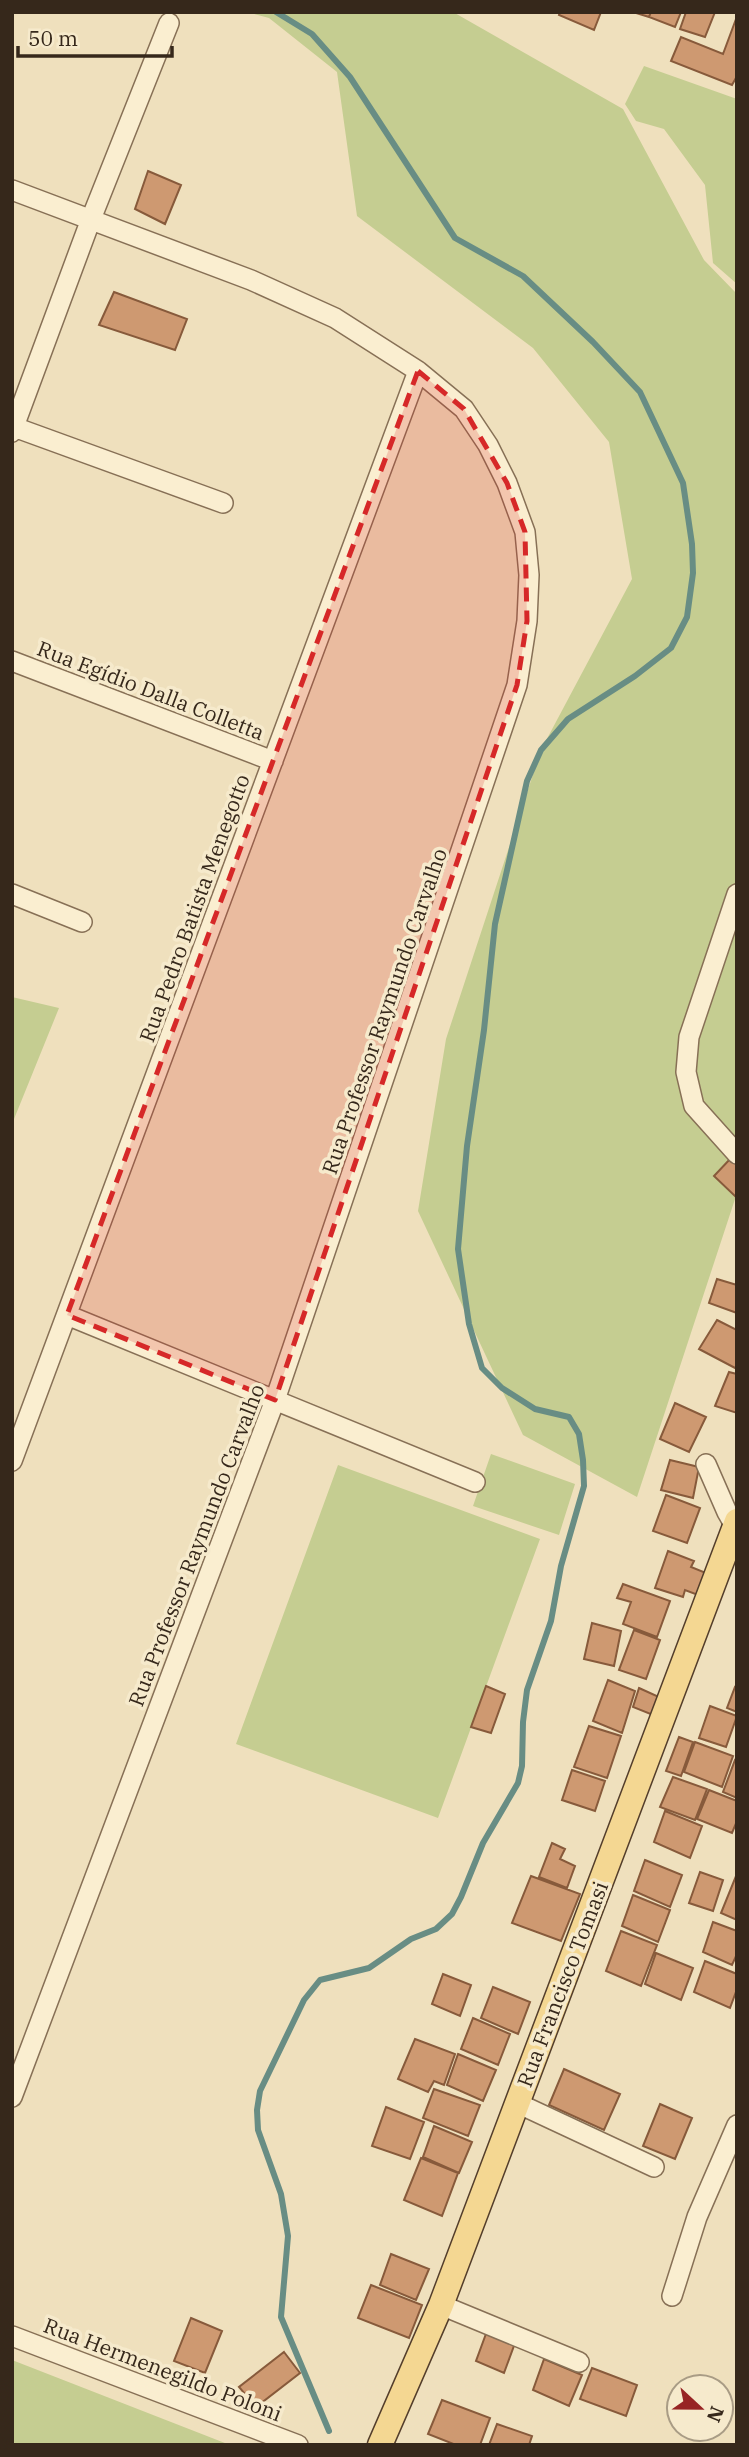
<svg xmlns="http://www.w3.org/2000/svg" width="749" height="2457" viewBox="0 0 749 2457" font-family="'IBM Plex Serif',serif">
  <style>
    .green { fill: #c5cd91 }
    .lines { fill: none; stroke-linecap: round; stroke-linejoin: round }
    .stream { stroke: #688d84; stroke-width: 6 }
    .building { fill: #ce9971; stroke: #875a3b; stroke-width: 2 }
    .minor-casing { stroke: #877056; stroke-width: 22 }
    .major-casing { stroke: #543e2b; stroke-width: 27 }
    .minor { stroke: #faeed0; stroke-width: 19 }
    .major { stroke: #f4d792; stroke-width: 24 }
    .marked { fill: #d62828; fill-opacity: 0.2; stroke: #d62828; stroke-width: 5; stroke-dasharray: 14 9; stroke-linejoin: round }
    .labels { text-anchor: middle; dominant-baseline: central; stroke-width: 7; stroke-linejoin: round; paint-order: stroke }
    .street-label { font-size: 21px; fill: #36281b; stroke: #f6eacc }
  </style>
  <rect width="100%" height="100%" fill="#efe0bd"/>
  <path class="green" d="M 247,12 L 453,12 L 623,109 L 704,260 L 737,294 L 737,1193 L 637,1497 L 523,1435 L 418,1211 L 446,1039 L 541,750 L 632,579 L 609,442 L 533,348 L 357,216 L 337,72 L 269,18 Z
    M 644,66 L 737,99 L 737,284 L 713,263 L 705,185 L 664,129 L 636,121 L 625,104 Z
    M 12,997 L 59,1008 L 12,1124 Z
    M 491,1454 L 575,1484 L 559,1535 L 473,1506 Z
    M 338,1465 L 540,1539 L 438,1818 L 236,1744 Z
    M 12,2360 L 230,2445 L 12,2445 Z"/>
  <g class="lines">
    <path class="stream" d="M 276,12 L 312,34 L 350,77 L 455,238 L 523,276 L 593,342 L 640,392 L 683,483 L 692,544 L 693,573 L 687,617 L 671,648 L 635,676 L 568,719 L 541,750 L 527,781 L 495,924 L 484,1030 L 467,1146 L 458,1249 L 469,1324 L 482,1368 L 502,1388 L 535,1409 L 569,1417 L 579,1434 L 583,1460 L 584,1486 L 561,1566 L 551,1621 L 527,1690 L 523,1722 L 522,1766 L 518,1783 L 483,1843 L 461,1897 L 452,1914 L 436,1929 L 411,1939 L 369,1968 L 320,1980 L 304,2000 L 260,2091 L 257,2110 L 258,2130 L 281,2194 L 288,2236 L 281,2317 L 329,2431"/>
  </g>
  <path class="building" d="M 560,12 L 601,12 L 594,30 L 559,15 Z
    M 633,12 L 651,12 L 649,17 Z
    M 651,12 L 681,12 L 675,27 L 649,17 Z
    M 686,12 L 715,12 L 705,37 L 680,29 Z
    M 736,19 L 737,76 L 732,85 L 671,61 L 681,37 L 723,54 Z
    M 148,171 L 181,185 L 165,224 L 135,209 Z
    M 114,292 L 187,319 L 175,350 L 99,325 Z
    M 731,1158 L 737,1165 L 737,1198 L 714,1176 Z
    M 717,1279 L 737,1285 L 737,1313 L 709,1303 Z
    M 717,1320 L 737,1330 L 737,1369 L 699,1349 Z
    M 729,1372 L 737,1374 L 737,1413 L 715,1406 Z
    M 675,1403 L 706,1417 L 689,1452 L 660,1439 Z
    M 670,1460 L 699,1467 L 693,1498 L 661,1490 Z
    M 666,1495 L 700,1508 L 687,1543 L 653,1531 Z
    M 668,1551 L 694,1561 L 691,1567 L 706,1573 L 698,1595 L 685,1590 L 683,1597 L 655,1588 Z
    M 623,1584 L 670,1601 L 657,1637 L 623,1624 L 631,1602 L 617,1598 Z
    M 592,1623 L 621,1631 L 614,1666 L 584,1659 Z
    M 634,1630 L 660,1640 L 646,1679 L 619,1670 Z
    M 608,1680 L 635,1691 L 622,1733 L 593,1721 Z
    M 486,1686 L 505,1694 L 491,1733 L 471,1727 Z
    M 735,1687 L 737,1688 L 737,1712 L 727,1708 Z
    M 639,1688 L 659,1697 L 653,1715 L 633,1707 Z
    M 710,1706 L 737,1716 L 726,1747 L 699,1738 Z
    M 589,1726 L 621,1736 L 607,1778 L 574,1767 Z
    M 679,1737 L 693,1742 L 681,1776 L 666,1771 Z
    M 695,1742 L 733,1756 L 722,1787 L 684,1772 Z
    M 735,1760 L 737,1761 L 737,1798 L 723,1792 Z
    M 572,1770 L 605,1781 L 595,1811 L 562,1800 Z
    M 673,1777 L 707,1789 L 695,1820 L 660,1807 Z
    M 709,1790 L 737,1801 L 737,1821 L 732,1833 L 697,1819 Z
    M 665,1811 L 702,1826 L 690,1858 L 654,1842 Z
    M 552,1843 L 565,1849 L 560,1859 L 575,1866 L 567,1888 L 539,1877 Z
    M 645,1860 L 682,1875 L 670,1907 L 634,1891 Z
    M 700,1872 L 723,1880 L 713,1911 L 689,1903 Z
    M 531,1876 L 580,1894 L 561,1941 L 512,1923 Z
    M 736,1876 L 737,1877 L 737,1920 L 721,1913 Z
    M 633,1895 L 670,1910 L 658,1942 L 622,1926 Z
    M 713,1922 L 737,1931 L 737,1954 L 732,1965 L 703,1952 Z
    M 621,1931 L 657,1945 L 641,1986 L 606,1971 Z
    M 656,1953 L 693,1968 L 681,2000 L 645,1984 Z
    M 705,1961 L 737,1974 L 737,1989 L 730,2008 L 694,1992 Z
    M 443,1974 L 471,1985 L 460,2016 L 432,2004 Z
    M 493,1987 L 530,2002 L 518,2034 L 481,2018 Z
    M 473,2018 L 510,2034 L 498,2065 L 461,2049 Z
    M 415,2039 L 455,2054 L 444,2085 L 434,2081 L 428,2092 L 398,2079 Z
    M 458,2054 L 496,2070 L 483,2101 L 447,2085 Z
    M 564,2069 L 620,2094 L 604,2130 L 549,2105 Z
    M 434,2089 L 480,2105 L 468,2136 L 423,2118 Z
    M 660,2104 L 692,2118 L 675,2159 L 643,2146 Z
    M 386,2107 L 424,2122 L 410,2159 L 372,2146 Z
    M 434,2126 L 472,2142 L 459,2173 L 423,2157 Z
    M 421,2158 L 458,2173 L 442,2216 L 404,2200 Z
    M 391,2254 L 429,2269 L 416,2300 L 380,2285 Z
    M 371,2285 L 422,2305 L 409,2338 L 358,2318 Z
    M 191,2318 L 222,2331 L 205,2373 L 174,2361 Z
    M 487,2331 L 515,2343 L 504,2373 L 476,2361 Z
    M 284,2352 L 300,2373 L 256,2407 L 239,2387 Z
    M 544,2359 L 582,2375 L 569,2406 L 533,2390 Z
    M 592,2368 L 637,2385 L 626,2416 L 580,2399 Z
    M 442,2400 L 490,2418 L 480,2445 L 456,2445 L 428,2434 Z
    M 497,2424 L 532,2436 L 529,2445 L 489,2445 Z"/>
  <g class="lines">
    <defs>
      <path id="minor" d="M 12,190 L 251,280 L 335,318 L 418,371 L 464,409 L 488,445 L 507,483 L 525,532 L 529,575 L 527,621 L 517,685 L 275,1400 L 12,2097
        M 14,427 L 223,503
        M 12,432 L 91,219 L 169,23
        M 12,661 L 273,761
        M 12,894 L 82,922
        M 737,894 L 689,1037 L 686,1072 L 694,1106 L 737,1154
        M 67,1315 L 475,1482
        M 12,1461 L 418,371
        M 706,1464 L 727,1512 L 735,1526
        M 517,2103 L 654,2167
        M 672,2296 L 697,2217 L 737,2125
        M 441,2305 L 579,2362
        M 12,2336 L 298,2445"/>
      <path id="major" d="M 380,2445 L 441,2305 L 737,1521"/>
    </defs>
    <use href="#minor" class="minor-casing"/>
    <use href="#major" class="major-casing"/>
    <use href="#minor" class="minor"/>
    <use href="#major" class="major"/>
  </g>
  <path class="marked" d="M 418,371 L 464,409 L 507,483 L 525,532 L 527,621 L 517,685 L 275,1400 L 67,1315 Z"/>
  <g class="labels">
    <g class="street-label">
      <text transform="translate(151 690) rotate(21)">Rua Egídio Dalla Colletta</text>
      <text transform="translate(194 908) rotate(-70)">Rua Pedro Batista Menegotto</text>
      <text transform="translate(384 1011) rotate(-71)">Rua Professor Raymundo Carvalho</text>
      <text transform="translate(196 1545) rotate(-69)">Rua Professor Raymundo Carvalho</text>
      <text transform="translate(562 1984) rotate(-69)">Rua Francisco Tomasi</text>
      <text transform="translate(163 2369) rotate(21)">Rua Hermenegildo Poloni</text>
    </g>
  </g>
  <rect width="749" height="2457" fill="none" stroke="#36281b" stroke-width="28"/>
  <g transform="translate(700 2408) rotate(112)"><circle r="33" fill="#f6eacc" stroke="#a99c85" stroke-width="2"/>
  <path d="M0-5L12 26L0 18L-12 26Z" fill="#972424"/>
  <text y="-10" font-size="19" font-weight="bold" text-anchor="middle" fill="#36281b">N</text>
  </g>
  <path d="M18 46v10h154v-10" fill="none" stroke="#36281b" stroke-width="3.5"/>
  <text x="28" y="46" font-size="21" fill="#36281b" stroke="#f6eacc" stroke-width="5" paint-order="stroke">50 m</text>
</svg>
